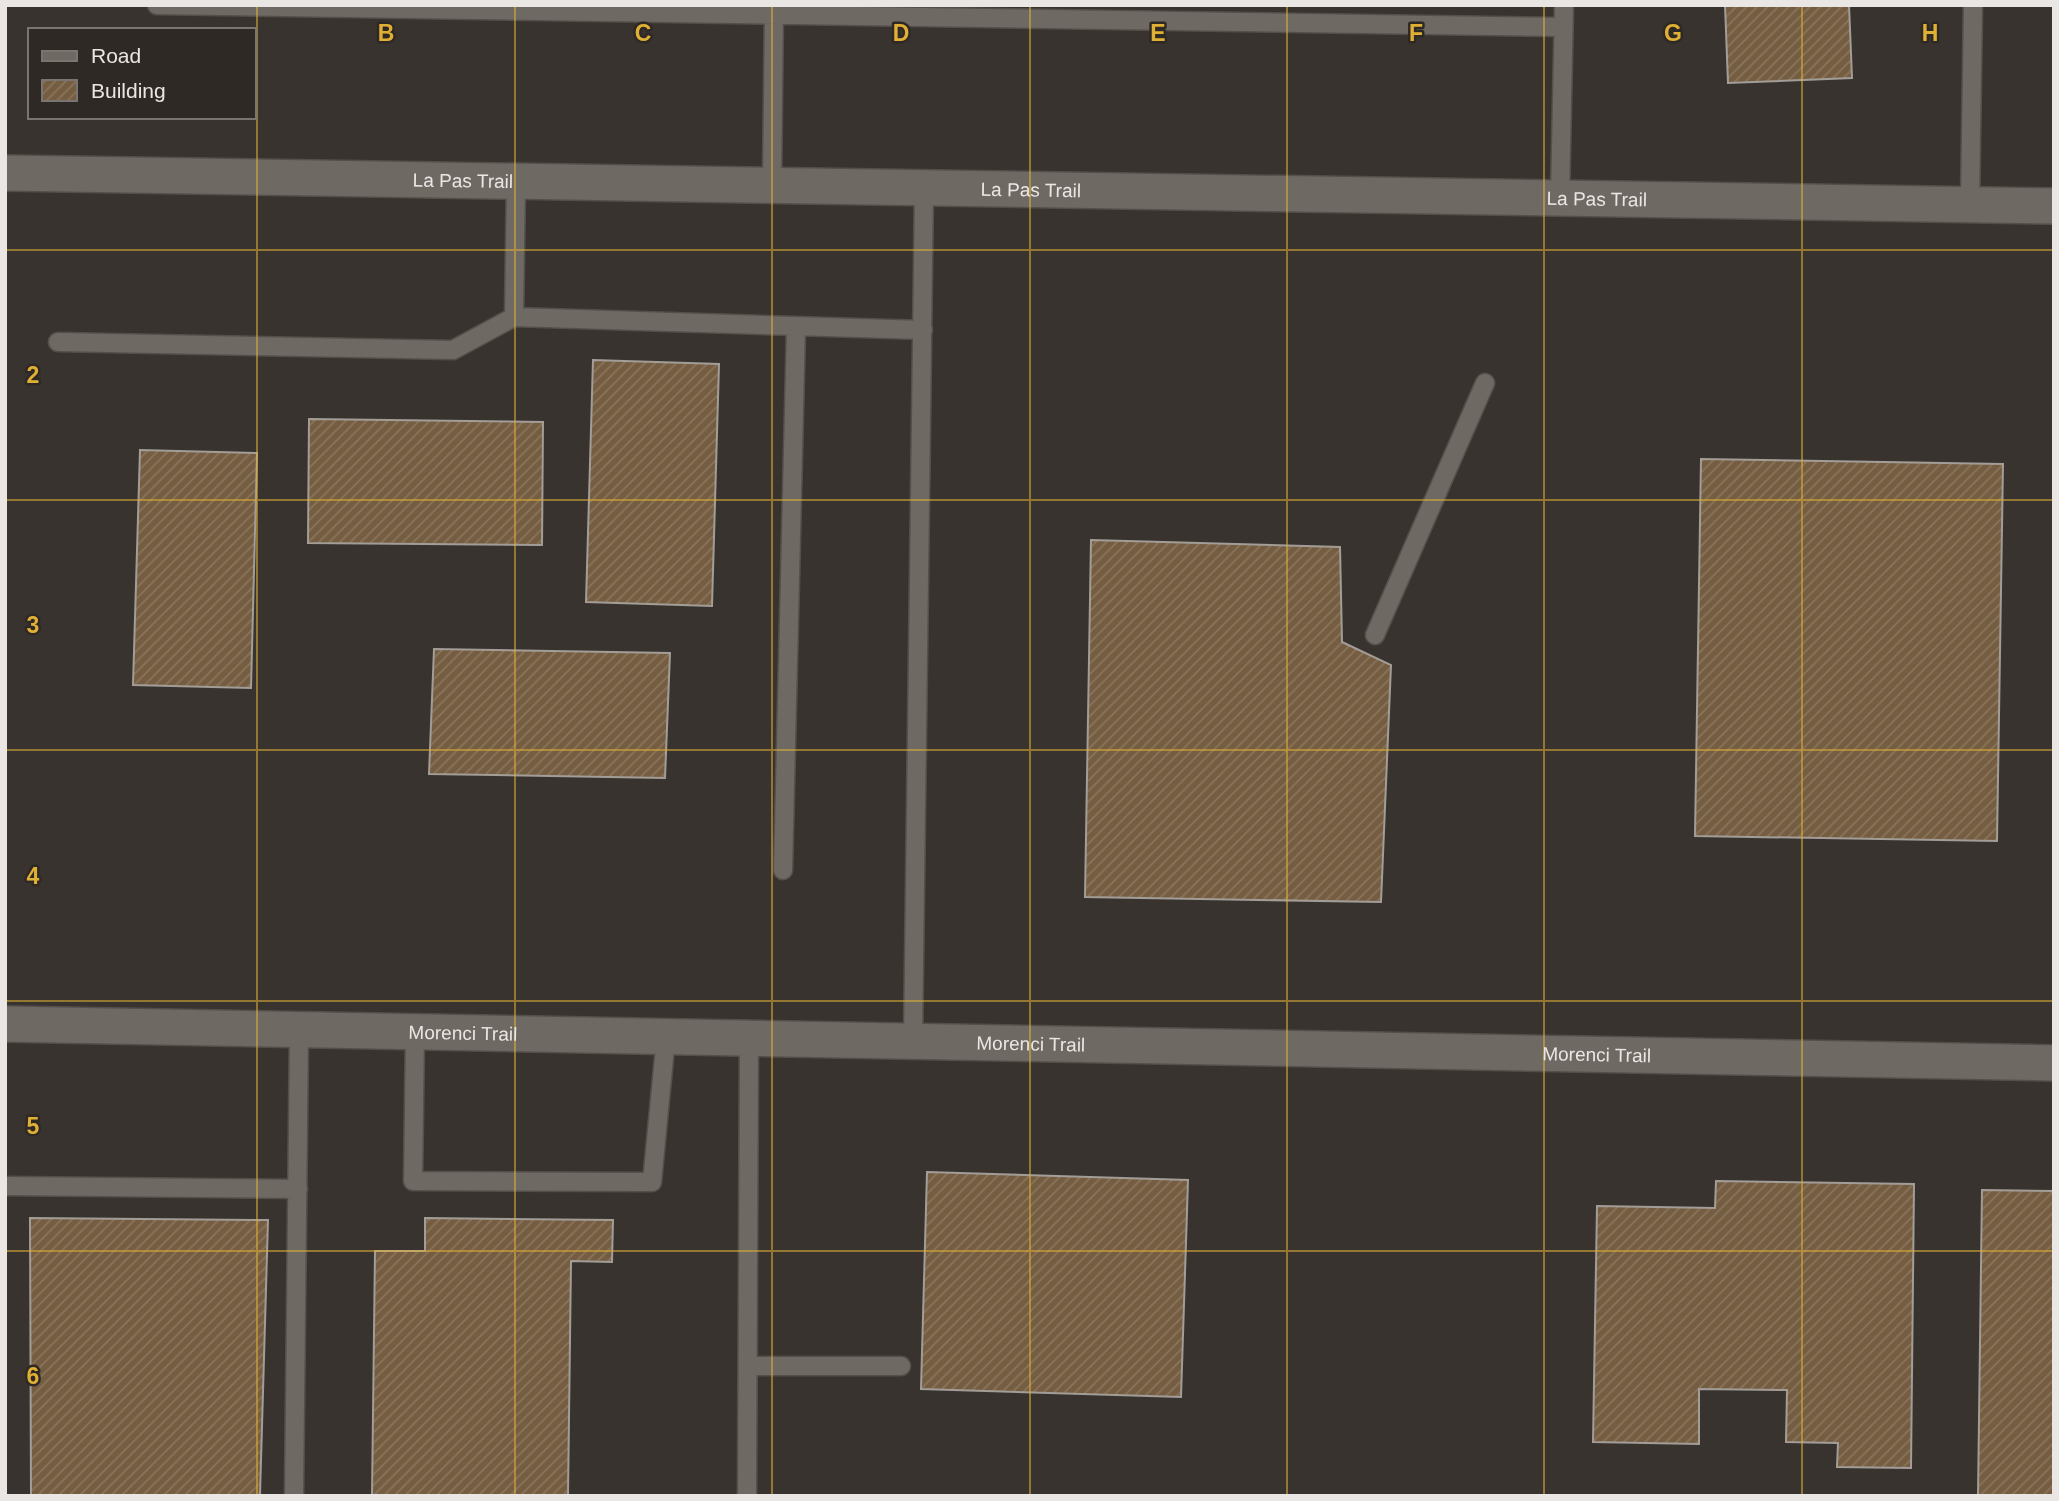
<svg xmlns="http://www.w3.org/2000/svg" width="2059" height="1501" viewBox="0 0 2059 1501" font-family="Arial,sans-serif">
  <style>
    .building { fill: url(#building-hatch); stroke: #a39d97; stroke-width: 2 }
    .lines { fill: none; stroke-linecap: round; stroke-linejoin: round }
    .lane-casing { stroke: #554f4c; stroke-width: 21 }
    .street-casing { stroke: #554f4c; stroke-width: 38 }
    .lane { stroke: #6f6964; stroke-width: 18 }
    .street { stroke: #6f6964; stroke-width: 35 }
    .grid { fill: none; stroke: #e0b034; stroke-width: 2; stroke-opacity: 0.55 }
    .labels { text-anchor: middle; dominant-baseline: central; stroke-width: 5; stroke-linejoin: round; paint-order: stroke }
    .street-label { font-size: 19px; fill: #eae6e4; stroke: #2f2925 }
    .grid-label { font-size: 23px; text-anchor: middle; font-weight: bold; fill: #e0b034; stroke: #2f2925; stroke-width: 5; stroke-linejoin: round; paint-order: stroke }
  </style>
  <defs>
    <pattern id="building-hatch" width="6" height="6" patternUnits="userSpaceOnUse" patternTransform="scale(1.75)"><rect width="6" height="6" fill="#755d41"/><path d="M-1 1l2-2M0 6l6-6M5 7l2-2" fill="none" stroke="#89745c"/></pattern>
  </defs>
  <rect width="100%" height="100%" fill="#39332f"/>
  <path class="building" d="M 1725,5 L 1849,5 L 1852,78 L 1728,83 Z
    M 593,360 L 719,364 L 712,606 L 586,602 Z
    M 309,419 L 543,422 L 542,545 L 308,543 Z
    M 140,450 L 257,453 L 251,688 L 133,685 Z
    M 1701,459 L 2003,464 L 1997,841 L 1695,836 Z
    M 1091,540 L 1340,547 L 1342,642 L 1391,665 L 1381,902 L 1085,897 Z
    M 434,649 L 670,653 L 665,778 L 429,774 Z
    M 927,1172 L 1188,1180 L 1181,1397 L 921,1389 Z
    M 1716,1181 L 1914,1184 L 1911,1468 L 1837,1467 L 1838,1443 L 1786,1442 L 1787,1390 L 1699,1389 L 1699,1444 L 1593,1442 L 1597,1206 L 1715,1208 Z
    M 1982,1190 L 2054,1191 L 2054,1496 L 1978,1496 Z
    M 30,1218 L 268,1220 L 260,1495 L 31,1496 Z
    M 425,1218 L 613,1220 L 612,1262 L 571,1261 L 568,1496 L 372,1496 L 375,1251 L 425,1251 Z"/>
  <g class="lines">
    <defs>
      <path id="lane" d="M 157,5 L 1563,27
        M 516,181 L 514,317 L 923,330
        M 772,185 L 774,5
        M 1560,197 L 1564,5
        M 1970,203 L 1973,5
        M 58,342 L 453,350 L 514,317
        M 1375,635 L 1485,383
        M 783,870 L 796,327
        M 415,1032 L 413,1181 L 652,1182 L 666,1037
        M 913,1042 L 924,187
        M 5,1186 L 298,1189
        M 748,1366 L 901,1366
        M 294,1496 L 299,1030
        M 747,1496 L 749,1038"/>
      <g id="street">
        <path id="s1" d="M 5,173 L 2054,206"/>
        <path id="s2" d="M 5,1024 L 2054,1063"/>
      </g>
    </defs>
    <use href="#lane" class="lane-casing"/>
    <use href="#street" class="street-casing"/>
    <use href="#lane" class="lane"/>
    <use href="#street" class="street"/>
  </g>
  <path class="grid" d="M 257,5 L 257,1496M 515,5 L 515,1496M 772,5 L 772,1496M 1030,5 L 1030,1496M 1287,5 L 1287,1496M 1544,5 L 1544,1496M 1802,5 L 1802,1496M 5,250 L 2054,250M 5,500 L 2054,500M 5,750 L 2054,750M 5,1001 L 2054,1001M 5,1251 L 2054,1251"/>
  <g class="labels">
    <g class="street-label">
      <text stroke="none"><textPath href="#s1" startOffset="458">La Pas Trail</textPath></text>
      <text stroke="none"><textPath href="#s1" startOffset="1026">La Pas Trail</textPath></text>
      <text stroke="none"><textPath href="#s1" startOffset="1592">La Pas Trail</textPath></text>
      <text stroke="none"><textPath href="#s2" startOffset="458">Morenci Trail</textPath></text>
      <text stroke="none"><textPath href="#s2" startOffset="1026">Morenci Trail</textPath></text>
      <text stroke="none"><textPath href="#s2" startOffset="1592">Morenci Trail</textPath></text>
    </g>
  </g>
  <g class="grid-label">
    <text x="386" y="41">B</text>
    <text x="643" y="41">C</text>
    <text x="901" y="41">D</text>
    <text x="1158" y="41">E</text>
    <text x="1416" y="41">F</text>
    <text x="1673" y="41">G</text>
    <text x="1930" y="41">H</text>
    <text x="33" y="383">2</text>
    <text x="33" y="633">3</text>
    <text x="33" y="884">4</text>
    <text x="33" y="1134">5</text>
    <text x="33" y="1384">6</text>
  </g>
  <rect width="2059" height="1501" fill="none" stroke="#eae6e4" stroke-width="14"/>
  <rect x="28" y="28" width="228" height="91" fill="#2f2925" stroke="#7a7571" stroke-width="2"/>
  <rect x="42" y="51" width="35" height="10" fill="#6f6964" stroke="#7a7571" stroke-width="2"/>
  <text x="91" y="63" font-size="21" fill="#eae6e4">Road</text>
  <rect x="42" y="80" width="35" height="21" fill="url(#building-hatch)" stroke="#7a7571" stroke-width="2"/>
  <text x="91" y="98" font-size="21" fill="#eae6e4">Building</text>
</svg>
